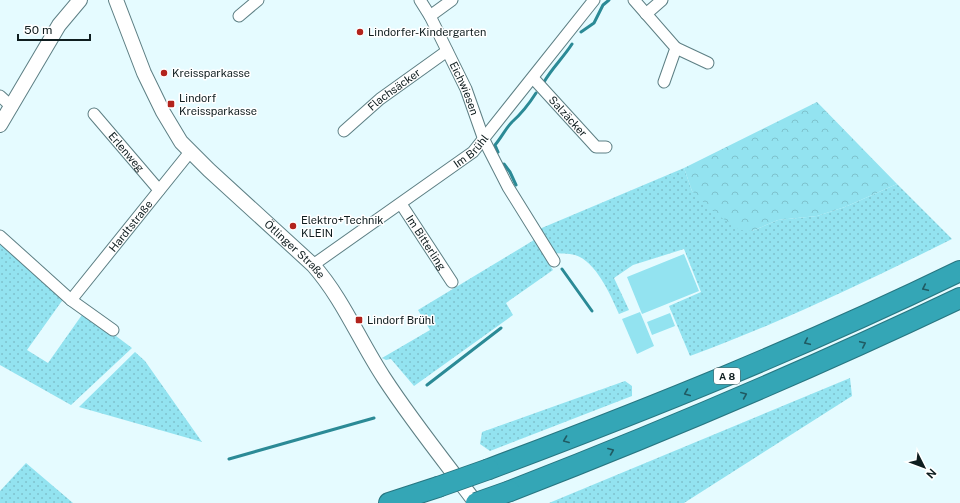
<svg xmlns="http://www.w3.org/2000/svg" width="960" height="503" viewBox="0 0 960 503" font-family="'Public Sans',sans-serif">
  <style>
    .grass { fill: url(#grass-dots) }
    .forest { fill: url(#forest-crowns) }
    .pitch { fill: #93e3f0 }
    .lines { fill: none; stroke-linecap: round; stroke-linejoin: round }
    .stream { stroke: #2b8a96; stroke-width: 3 }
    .minor-casing { stroke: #5d7f84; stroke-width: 13 }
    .tertiary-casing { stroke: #5d7f84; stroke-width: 16 }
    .motorway-casing { stroke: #277681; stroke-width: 22 }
    .minor { stroke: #fff; stroke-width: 11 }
    .tertiary { stroke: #fff; stroke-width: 14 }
    .motorway { stroke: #34a6b6; stroke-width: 20 }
    .motorway-bridge-casing { stroke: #277681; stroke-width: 22; stroke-linecap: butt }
    .motorway-bridge { stroke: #34a6b6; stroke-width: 20 }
    .oneway { stroke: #205b63 }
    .poi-dot { fill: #b2231c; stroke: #fff; stroke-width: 1.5 }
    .labels { text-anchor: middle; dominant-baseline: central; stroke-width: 3; stroke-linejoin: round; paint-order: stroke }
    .shield { fill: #fff; stroke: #576162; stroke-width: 1 }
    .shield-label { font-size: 10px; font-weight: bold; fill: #0f1d1f }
    .poi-label { font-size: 11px; fill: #0f1d1f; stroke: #fff; text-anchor: start }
    .street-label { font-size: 11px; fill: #0f1d1f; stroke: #fff }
  </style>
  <defs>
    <pattern id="grass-dots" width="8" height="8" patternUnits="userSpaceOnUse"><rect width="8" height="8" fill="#93e3f0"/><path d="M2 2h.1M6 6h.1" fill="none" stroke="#7ec2cd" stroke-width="1.8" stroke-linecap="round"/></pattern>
    <pattern id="forest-crowns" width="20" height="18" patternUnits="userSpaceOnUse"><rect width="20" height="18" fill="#93e3f0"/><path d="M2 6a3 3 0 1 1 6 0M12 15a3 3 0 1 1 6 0" fill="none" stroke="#7ec2cd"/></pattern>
  </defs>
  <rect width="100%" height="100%" fill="#e5fbff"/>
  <path class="grass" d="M 684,168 L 692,191 L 752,231 L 778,220 L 817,216 L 845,207 L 897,184 L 952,239 C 866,282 780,323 690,356 L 669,306 L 701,292 L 684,249 L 633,265 L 614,278 L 629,310 L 619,314 C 611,296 596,261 575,255 C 568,253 560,254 553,253 L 537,230 Z
    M 534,240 L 553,270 L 506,303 L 513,315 L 414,386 L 391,359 L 386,360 L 382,358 L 430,330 L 418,310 Z
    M 0,241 L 64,298 L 27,350 L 48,363 L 84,312 L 132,348 L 71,405 L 0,365 Z
    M 135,352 L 145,361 L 202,442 L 79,407 Z
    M 850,378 L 852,396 L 684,503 L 549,503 Z
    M 625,381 L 632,386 L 632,396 L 490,451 L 480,444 L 482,432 Z
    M 26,463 L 73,503 L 0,503 L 0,491 Z"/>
  <path class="forest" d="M 817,102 L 897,184 L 845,207 L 817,216 L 778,220 L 752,231 L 740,230 L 716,214 L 692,191 L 684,168 Z"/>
  <path class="pitch" d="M 684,254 L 699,291 L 642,314 L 627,277 Z
    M 640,312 L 654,346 L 637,354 L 622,319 Z
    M 670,313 L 675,326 L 652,335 L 647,322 Z"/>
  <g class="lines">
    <path class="stream" d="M 581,32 L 594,23 L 603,5 L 609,0
      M 544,82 C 552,68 563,58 572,44
      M 498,152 L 495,145 C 501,138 506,128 512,122 C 521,114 529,104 536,93
      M 504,164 L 510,172 L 516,185
      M 562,269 L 592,311
      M 427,385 L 501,328
      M 229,459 L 374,418"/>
    <defs>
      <g id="minor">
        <path id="s1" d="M 420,0 L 430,16 L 466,89 L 484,140 L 508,187 L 554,261"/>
        <path d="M 634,0 L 676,48 L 664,82"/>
        <path d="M 646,14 L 662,0"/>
        <path d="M 239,16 L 258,0"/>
        <path d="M 430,16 L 452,0"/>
        <path d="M 676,48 L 708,63"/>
        <path id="s2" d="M 533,78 L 596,147 L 606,147"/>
        <path d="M 0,96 L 12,107"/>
        <path id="s3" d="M 94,114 L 159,190"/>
        <path id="s4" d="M 344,131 L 380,99 L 447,51"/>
        <path id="s5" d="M 401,204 L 452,282"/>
        <path d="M 0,236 L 71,300 L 113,330"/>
        <path id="s6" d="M 313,265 L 473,152 L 594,0"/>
        <path id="s7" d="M 71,300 L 190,152"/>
      </g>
      <g id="tertiary">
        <path id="s8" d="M 116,0 L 144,73 L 163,112 L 181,142 L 209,170 L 313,265 C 343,299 359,340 384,378 C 412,421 445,462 476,503"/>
        <path d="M 0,125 L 59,25 L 80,0"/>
      </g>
      <path id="motorway" d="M 489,469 C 649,409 806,346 960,271
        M 510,491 C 662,432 813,368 960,298
        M 389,503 L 438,487"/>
    </defs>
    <use href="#minor" class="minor-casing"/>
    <use href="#tertiary" class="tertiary-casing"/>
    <use href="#motorway" class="motorway-casing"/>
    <use href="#minor" class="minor"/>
    <use href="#tertiary" class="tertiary"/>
    <use href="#motorway" class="motorway"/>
    <defs>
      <path id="motorway-bridge" d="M 438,487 L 489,469
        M 476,503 L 510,491"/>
    </defs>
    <use href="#motorway-bridge" class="motorway-bridge-casing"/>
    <use href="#motorway-bridge" class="motorway-bridge"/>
  </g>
  <defs><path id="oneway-chevron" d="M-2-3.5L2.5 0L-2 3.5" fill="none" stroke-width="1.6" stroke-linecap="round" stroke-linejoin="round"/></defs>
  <g class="oneway">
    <use href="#oneway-chevron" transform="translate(925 288) rotate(155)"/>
    <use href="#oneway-chevron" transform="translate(807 342) rotate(155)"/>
    <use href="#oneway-chevron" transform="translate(863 344) rotate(-25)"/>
    <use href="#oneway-chevron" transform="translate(687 393) rotate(157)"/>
    <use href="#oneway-chevron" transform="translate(744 395) rotate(-23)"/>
    <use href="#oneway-chevron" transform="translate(566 440) rotate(159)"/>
    <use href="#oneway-chevron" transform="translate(611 451) rotate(-22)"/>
  </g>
  <g class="poi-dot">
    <circle cx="360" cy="32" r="4"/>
    <circle cx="164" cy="73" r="4"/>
    <rect x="167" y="100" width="8" height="8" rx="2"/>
    <circle cx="293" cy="226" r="4"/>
    <rect x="355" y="316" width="8" height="8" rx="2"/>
  </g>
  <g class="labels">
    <rect class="shield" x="714" y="368" width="26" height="16" rx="3"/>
    <g class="shield-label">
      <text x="727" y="376">A 8</text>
    </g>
    <g class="poi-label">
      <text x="368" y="32">Lindorfer-Kindergarten</text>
      <text x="172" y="73">Kreissparkasse</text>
      <text x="179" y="98">Lindorf<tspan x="179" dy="13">Kreissparkasse</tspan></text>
      <text x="301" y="220">Elektro+Technik<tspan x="301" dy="13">KLEIN</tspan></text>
      <text x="367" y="320">Lindorf Brühl</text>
    </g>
    <g class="street-label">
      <text stroke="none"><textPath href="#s1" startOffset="99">Eichwiesen</textPath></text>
      <text stroke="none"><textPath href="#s4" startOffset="65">Flachsäcker</textPath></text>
      <text stroke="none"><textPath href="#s2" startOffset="52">Salzäcker</textPath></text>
      <text stroke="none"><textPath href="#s6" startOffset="195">Im Brühl</textPath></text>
      <text stroke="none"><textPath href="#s3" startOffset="50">Erlenweg</textPath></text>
      <text stroke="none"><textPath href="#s7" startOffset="95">Hardtstraße</textPath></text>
      <text stroke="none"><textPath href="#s5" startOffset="46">Im Bitterling</textPath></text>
      <text stroke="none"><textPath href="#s8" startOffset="313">Ötlinger Straße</textPath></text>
    </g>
  </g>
  <g transform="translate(924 467) rotate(132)" stroke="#ffffff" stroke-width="3" paint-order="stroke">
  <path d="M0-3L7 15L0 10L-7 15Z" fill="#0f1d1f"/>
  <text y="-6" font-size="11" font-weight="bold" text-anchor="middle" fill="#0f1d1f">N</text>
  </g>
  <path d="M18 34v6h72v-6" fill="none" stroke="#0f1d1f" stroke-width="2"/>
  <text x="24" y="34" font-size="12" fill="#0f1d1f" stroke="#ffffff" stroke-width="3" paint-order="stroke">50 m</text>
</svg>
